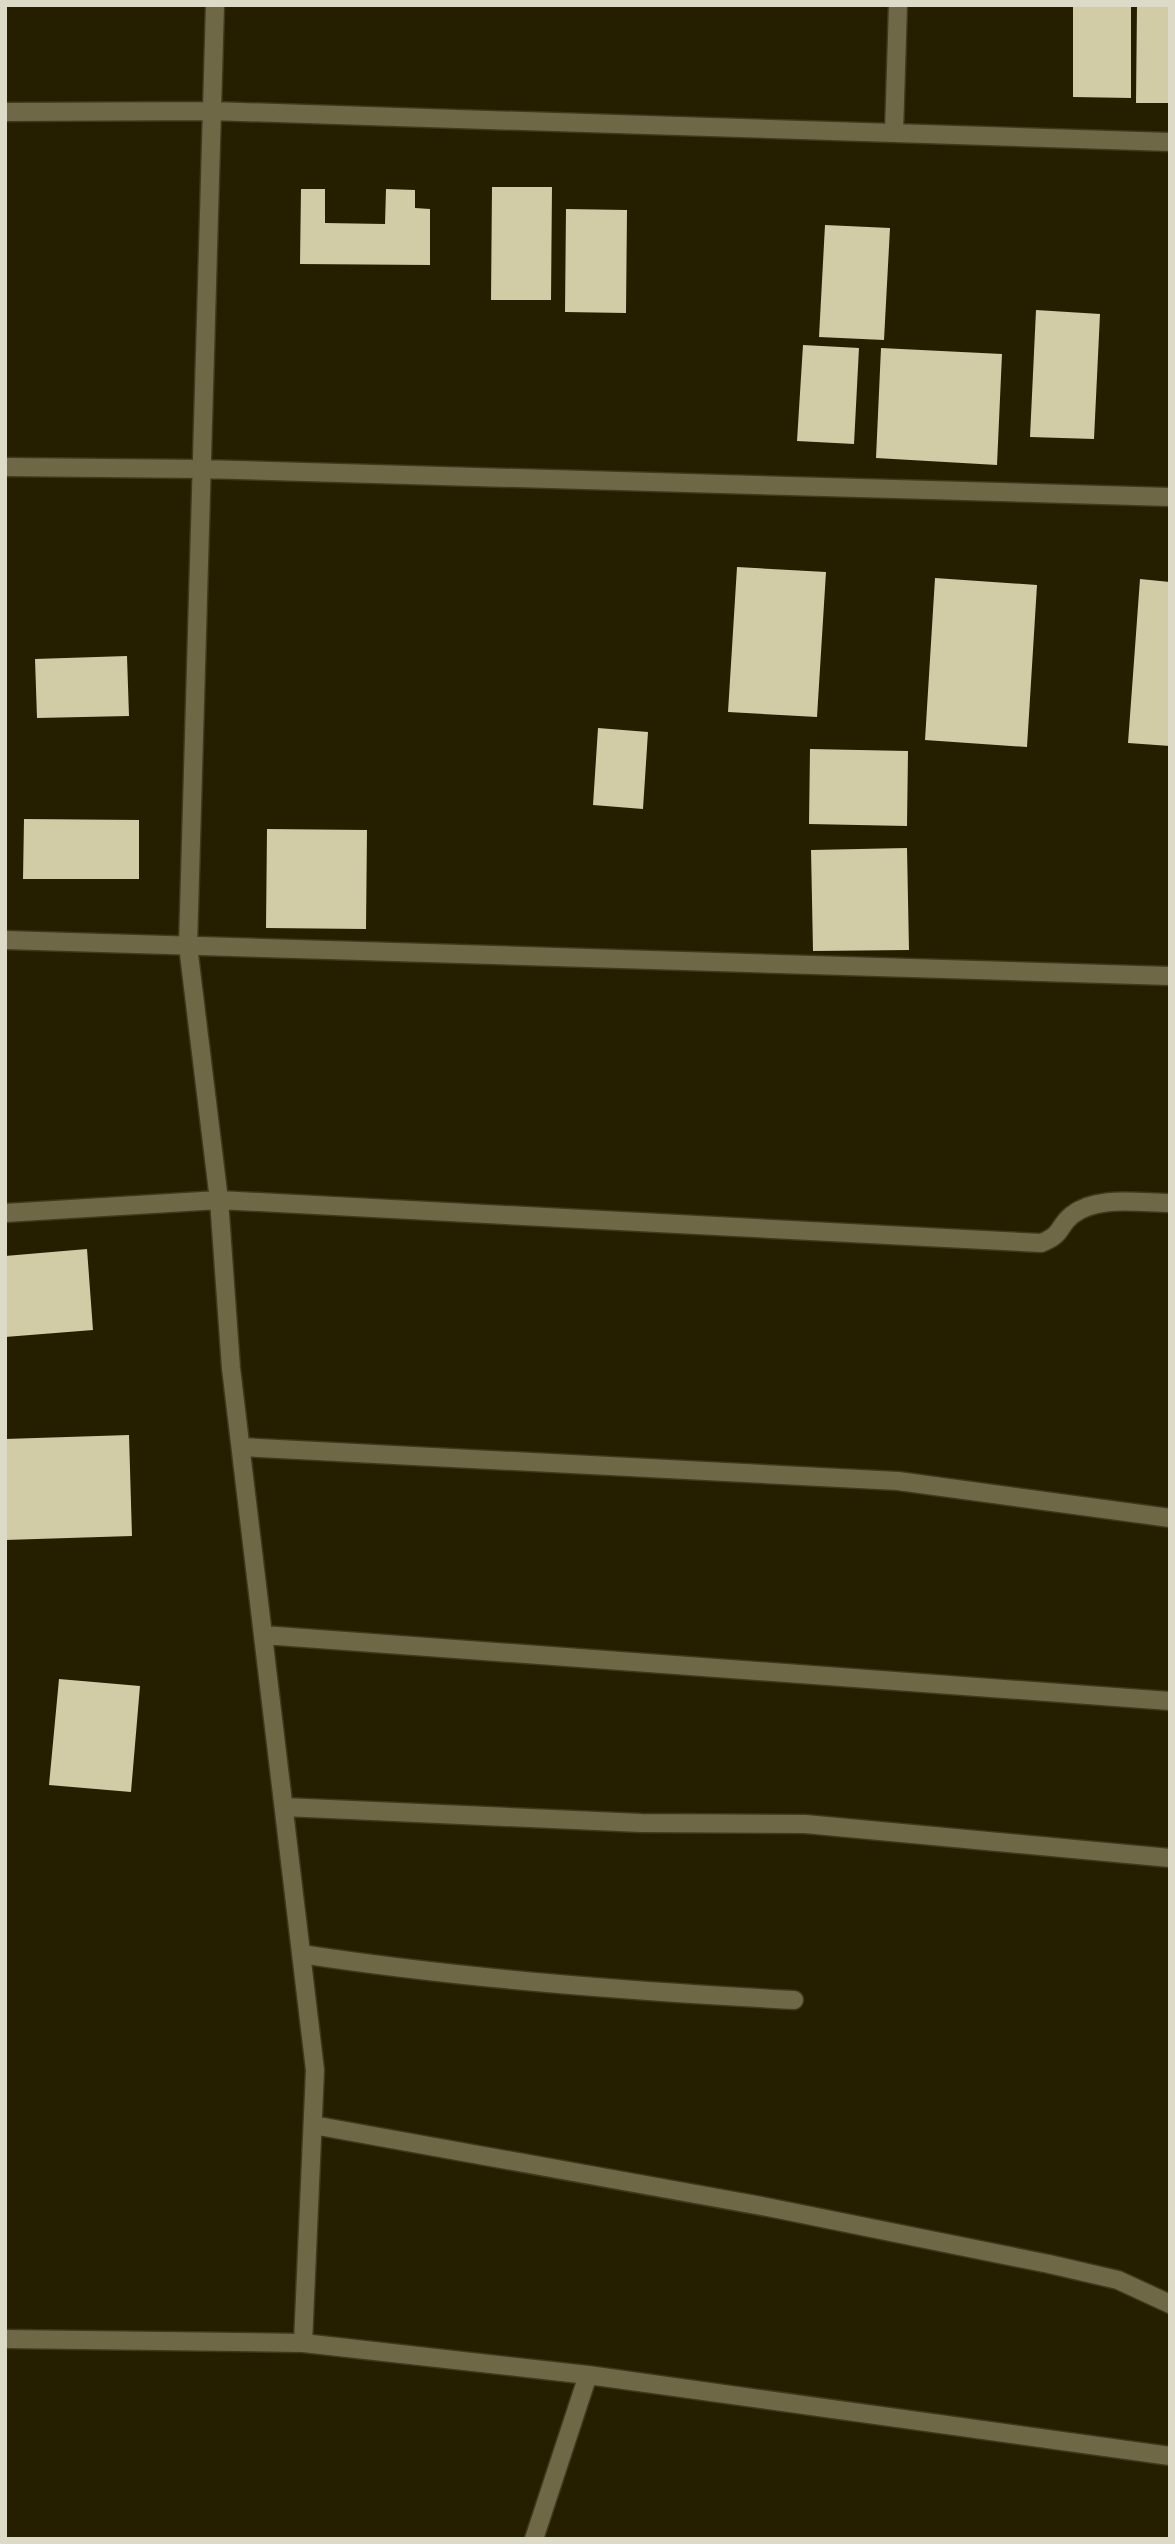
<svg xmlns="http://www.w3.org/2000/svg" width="1175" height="2544" viewBox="0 0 1175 2544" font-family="Ubuntu,sans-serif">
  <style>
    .building { fill: #d1cba6 }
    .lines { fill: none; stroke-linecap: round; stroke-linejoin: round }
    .minor-casing { stroke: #3f391c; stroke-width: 21 }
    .minor { stroke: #6e6847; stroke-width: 18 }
  </style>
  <rect width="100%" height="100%" fill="#251f00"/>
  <path class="building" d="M 1073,5 L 1131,5 L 1131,98 L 1073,97 Z
    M 1137,5 L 1170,5 L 1170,103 L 1136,103 Z
    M 492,187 L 552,187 L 551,300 L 491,300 Z
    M 301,189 L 325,189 L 325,223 L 385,224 L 386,189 L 415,190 L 415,208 L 430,209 L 430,265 L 300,264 Z
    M 566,209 L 627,210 L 626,313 L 565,312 Z
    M 825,225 L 890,228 L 884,340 L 819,337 Z
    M 1036,310 L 1100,314 L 1094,439 L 1030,437 Z
    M 803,345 L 859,348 L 854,444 L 797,441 Z
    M 881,348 L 1002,354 L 997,465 L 876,458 Z
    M 737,567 L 826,572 L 817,717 L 728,712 Z
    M 935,578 L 1037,585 L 1027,747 L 925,740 Z
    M 1140,579 L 1170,582 L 1170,746 L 1128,743 Z
    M 127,656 L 129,716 L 37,718 L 35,659 Z
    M 598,728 L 648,732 L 643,809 L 593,805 Z
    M 810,749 L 908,751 L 907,826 L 809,824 Z
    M 24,819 L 139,820 L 139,879 L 23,879 Z
    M 267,829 L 367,830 L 366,929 L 266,928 Z
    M 907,848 L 909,950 L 813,951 L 811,850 Z
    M 87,1249 L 93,1330 L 5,1337 L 5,1256 Z
    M 129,1435 L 132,1536 L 5,1540 L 5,1439 Z
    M 59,1679 L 140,1686 L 131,1792 L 49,1785 Z"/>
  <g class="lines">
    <defs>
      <path id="minor" d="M 215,5 L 188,946 L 219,1200 L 231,1368 L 315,2070 L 303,2343
        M 5,112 L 212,111 L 1170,142
        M 894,132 L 898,5
        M 5,467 L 201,469 L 1170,497
        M 5,940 L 1170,976
        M 5,1213 L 219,1200 L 1041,1243 C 1064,1234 1057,1227 1072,1215 C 1097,1195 1140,1203 1170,1203
        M 241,1447 L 898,1481 L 1170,1518
        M 263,1635 L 1170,1701
        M 284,1807 L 641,1823 L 805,1824 L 1170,1858
        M 301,1954 C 465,1979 629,1991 794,2000
        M 313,2125 L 767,2207 L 1049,2264 L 1118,2280 L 1170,2304
        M 5,2339 L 303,2343 L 588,2375 L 1170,2456
        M 534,2539 L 588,2375"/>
    </defs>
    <use href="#minor" class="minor-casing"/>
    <use href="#minor" class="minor"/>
  </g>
  <rect width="1175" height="2544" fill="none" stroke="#dddac8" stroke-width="14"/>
</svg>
